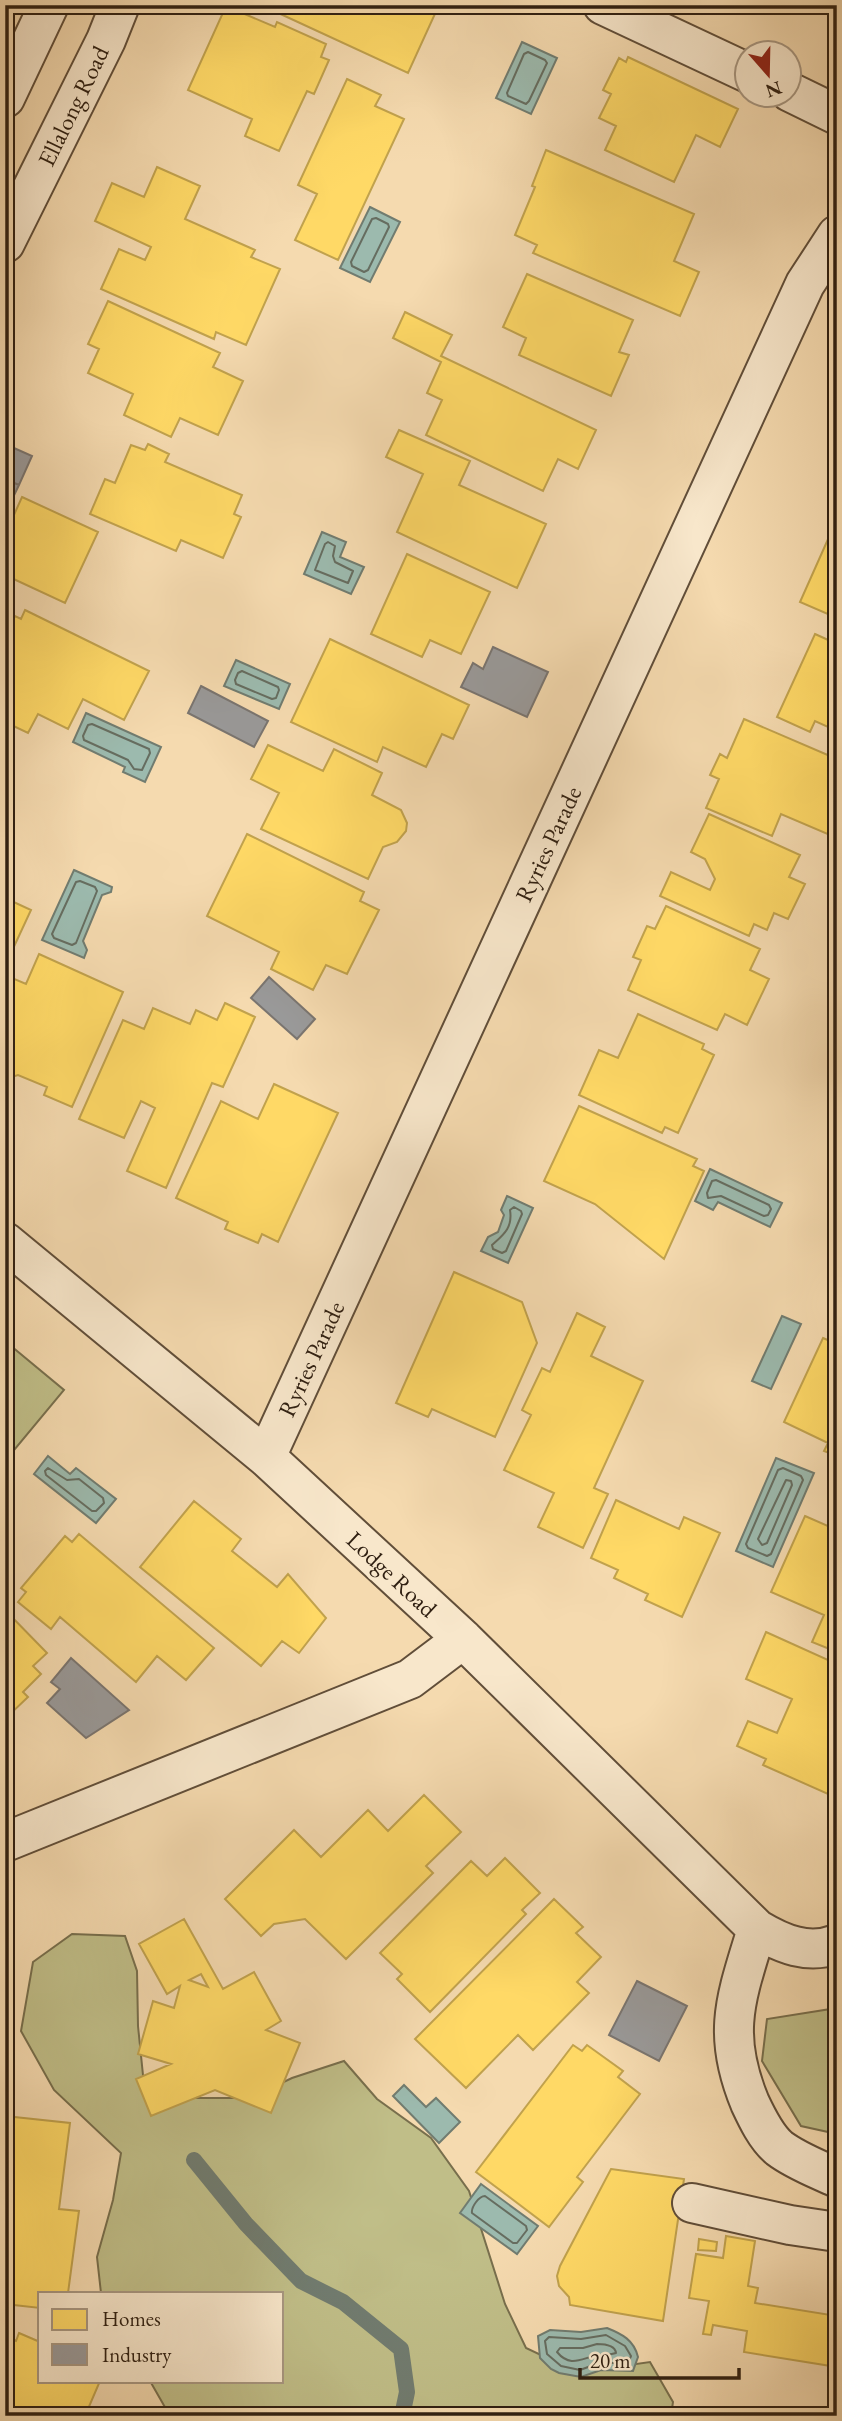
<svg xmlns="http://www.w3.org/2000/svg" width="842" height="2421" viewBox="0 0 842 2421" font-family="'EB Garamond',serif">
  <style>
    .green { fill: #c0be88; stroke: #786f4d; stroke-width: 2 }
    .water { fill: #9cbaae; stroke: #717c70; stroke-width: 2 }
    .homes { fill: #ffd966; stroke: #c1a24d; stroke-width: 2; fill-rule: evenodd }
    .industry { fill: #999; stroke: #7a7570; stroke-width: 2 }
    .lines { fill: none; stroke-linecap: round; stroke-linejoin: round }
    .shore { stroke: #666d60; stroke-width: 2 }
    .stream { stroke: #717c70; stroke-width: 16 }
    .minor-casing { stroke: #614e39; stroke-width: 42 }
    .minor { stroke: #f8e7cb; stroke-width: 38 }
    .labels { text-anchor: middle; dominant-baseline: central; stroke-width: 7; stroke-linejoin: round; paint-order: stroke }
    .street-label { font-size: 24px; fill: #302012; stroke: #f8e7cb }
  </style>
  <rect width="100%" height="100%" fill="#f5daaf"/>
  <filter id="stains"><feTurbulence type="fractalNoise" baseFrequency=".00286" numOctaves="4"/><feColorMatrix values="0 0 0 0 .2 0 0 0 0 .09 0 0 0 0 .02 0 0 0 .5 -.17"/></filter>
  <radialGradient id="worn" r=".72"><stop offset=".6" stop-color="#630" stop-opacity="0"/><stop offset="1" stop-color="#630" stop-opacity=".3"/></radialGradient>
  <path class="green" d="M 5,1341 L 64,1390 L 5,1461 Z
    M 72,1934 L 125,1936 L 137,1971 L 138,2026 L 144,2085 L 196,2098 L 250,2098 L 292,2078 L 344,2061 L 377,2099 L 431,2138 L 469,2191 L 505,2304 L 526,2348 L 564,2366 L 615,2367 L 650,2362 L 673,2402 L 671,2416 L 170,2416 L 150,2381 L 282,2381 L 282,2293 L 101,2293 L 97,2257 L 113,2200 L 121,2153 L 54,2090 L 21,2031 L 33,1962 Z
    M 837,2008 L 837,2134 L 801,2126 L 762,2061 L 767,2019 Z"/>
  <path class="water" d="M 522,42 L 557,58 L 531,114 L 496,98 Z
    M 370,207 L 400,222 L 370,282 L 340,268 Z
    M 322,532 L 346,542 L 340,557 L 364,567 L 351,594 L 304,574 Z
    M 236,660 L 290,684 L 279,709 L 224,686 Z
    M 86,713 L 161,747 L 145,782 L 123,772 L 125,767 L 73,742 Z
    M 74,870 L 112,887 L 111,892 L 102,895 L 83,941 L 87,950 L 84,958 L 42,940 Z
    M 710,1169 L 782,1203 L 770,1227 L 718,1202 L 713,1210 L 695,1201 Z
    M 507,1196 L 533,1208 L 508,1263 L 481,1251 L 488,1237 L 498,1232 L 504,1215 L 501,1210 Z
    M 782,1316 L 801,1324 L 771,1389 L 752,1381 Z
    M 48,1456 L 70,1474 L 76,1468 L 116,1499 L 96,1523 L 34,1474 Z
    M 776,1458 L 814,1473 L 773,1567 L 736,1551 Z
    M 404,2085 L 426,2107 L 436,2098 L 460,2122 L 439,2143 L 393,2096 Z
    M 481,2184 L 538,2226 L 517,2254 L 460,2213 Z
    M 607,2328 C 622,2334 634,2340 638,2357 L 633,2371 L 601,2370 L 581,2377 L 559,2373 L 551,2369 L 540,2358 L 538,2336 L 550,2330 L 581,2332 Z"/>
  <path class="homes" d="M 261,5 L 439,5 L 408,73 Z
    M 818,5 L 837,5 L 837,14 Z
    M 226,6 L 275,27 L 277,22 L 326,44 L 321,57 L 329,60 L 314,94 L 307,91 L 279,151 L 245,136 L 252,119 L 188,90 Z
    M 628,57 L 738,109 L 720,147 L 696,135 L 674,182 L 605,150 L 616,126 L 599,118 L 611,94 L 603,90 L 619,58 L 626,62 Z
    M 347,79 L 381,95 L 375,106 L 404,119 L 338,260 L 295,240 L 317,194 L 298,185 Z
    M 546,150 L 694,214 L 674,261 L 699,272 L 680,316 L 533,253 L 537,245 L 515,235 L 535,187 L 532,186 Z
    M 157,167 L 200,186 L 185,219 L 255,250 L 251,257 L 280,269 L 246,345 L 216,332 L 214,339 L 101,289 L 119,249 L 145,260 L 151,247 L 95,221 L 112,183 L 144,197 Z
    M 527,274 L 633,320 L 619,352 L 629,355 L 611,396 L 519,355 L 526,338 L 503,327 Z
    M 108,301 L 220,353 L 213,367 L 243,381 L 218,435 L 180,418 L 171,437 L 124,415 L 133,394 L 88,373 L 99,349 L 88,344 Z
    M 405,312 L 452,335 L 441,356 L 596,430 L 578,469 L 558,459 L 543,491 L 426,435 L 442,400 L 427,393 L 441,362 L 393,338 Z
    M 399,430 L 470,461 L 459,485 L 546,524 L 517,588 L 397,532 L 423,474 L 386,457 Z
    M 148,444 L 169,454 L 165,462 L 242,495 L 234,514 L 241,517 L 223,558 L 181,540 L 176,551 L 90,514 L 105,479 L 115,483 L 131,445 L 145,450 Z
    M 22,497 L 98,532 L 65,603 L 5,575 L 5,535 Z
    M 837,519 L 837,618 L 800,602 Z
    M 407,554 L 490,592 L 461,654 L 430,640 L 422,657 L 371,634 Z
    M 25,610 L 149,671 L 124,720 L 83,699 L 68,729 L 38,714 L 28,733 L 5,722 L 5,636 L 15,616 L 21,619 Z
    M 815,634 L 837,644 L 837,731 L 815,721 L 810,732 L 777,717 Z
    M 330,639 L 469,705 L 453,739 L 442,734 L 426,767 L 383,747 L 377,762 L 291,722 Z
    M 744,719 L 837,759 L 837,838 L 781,814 L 772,836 L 706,808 L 719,779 L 710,775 L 720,754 L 727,758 Z
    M 268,745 L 323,771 L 334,749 L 382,773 L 372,795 L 401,810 L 407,823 L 406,831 L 397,842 L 383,847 L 368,879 L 261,829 L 279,793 L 251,779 Z
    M 709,814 L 800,855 L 789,877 L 805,884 L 788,919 L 774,913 L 767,930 L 754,924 L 749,936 L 660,896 L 671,872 L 710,890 L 715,879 L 705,859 L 691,852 Z
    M 247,834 L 364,892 L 360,901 L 379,910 L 347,974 L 326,965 L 313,990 L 271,969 L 279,952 L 207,916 Z
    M 5,898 L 31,910 L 5,966 Z
    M 666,906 L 760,949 L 750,970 L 769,979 L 747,1025 L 725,1014 L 717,1030 L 628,990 L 641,960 L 633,957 L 647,926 L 655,929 Z
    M 39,954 L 123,992 L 72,1107 L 44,1095 L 47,1087 L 18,1075 L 5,1079 L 5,993 L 12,978 L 26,984 Z
    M 225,1003 L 255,1017 L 223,1087 L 212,1083 L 166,1188 L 127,1171 L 155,1108 L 141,1101 L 124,1138 L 79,1119 L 123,1020 L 144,1029 L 153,1008 L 190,1024 L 196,1010 L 217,1020 Z
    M 638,1014 L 704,1044 L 702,1049 L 714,1055 L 678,1133 L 665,1127 L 662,1133 L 579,1095 L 599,1050 L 618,1058 Z
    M 274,1084 L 338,1113 L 278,1242 L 262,1234 L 258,1243 L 225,1229 L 228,1222 L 176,1198 L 221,1101 L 258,1119 Z
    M 579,1106 L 697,1159 L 693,1166 L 704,1171 L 664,1259 L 595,1204 L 544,1181 Z
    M 454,1272 L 522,1302 L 537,1343 L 495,1437 L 432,1409 L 428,1417 L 396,1403 Z
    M 577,1313 L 605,1327 L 591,1356 L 643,1381 L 594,1488 L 608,1494 L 583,1548 L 538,1527 L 554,1493 L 504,1470 L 531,1415 L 522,1410 L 542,1368 L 550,1372 Z
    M 823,1338 L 837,1344 L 837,1456 L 824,1451 L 828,1443 L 784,1422 Z
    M 616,1500 L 679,1529 L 684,1517 L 720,1533 L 682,1617 L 645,1600 L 648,1594 L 614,1578 L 618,1570 L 591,1558 Z
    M 194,1501 L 241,1539 L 232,1551 L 277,1587 L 288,1574 L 326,1618 L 299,1653 L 282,1641 L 261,1666 L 140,1567 Z
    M 805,1516 L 837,1530 L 837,1652 L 812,1642 L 824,1615 L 771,1592 Z
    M 79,1534 L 214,1648 L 186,1680 L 157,1656 L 136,1682 L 60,1617 L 51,1629 L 18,1602 L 26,1592 L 21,1588 L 65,1536 L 72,1542 Z
    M 5,1610 L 47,1653 L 33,1666 L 41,1674 L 23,1692 L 28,1697 L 5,1719 Z
    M 766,1632 L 837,1664 L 834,1676 L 837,1677 L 837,1798 L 763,1765 L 766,1759 L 737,1746 L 748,1721 L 777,1733 L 792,1699 L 746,1679 Z
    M 424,1795 L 461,1832 L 426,1866 L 433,1873 L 346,1959 L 305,1919 L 274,1924 L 261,1936 L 225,1899 L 294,1830 L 321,1857 L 368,1810 L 388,1831 Z
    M 505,1858 L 540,1893 L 522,1910 L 526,1914 L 430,2012 L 397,1979 L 402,1974 L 380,1953 L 471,1861 L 487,1876 Z
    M 554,1899 L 583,1927 L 576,1933 L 601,1957 L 577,1982 L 589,1993 L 533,2050 L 518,2035 L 466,2088 L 415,2039 Z
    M 184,1919 L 223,1989 L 254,1972 L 281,2021 L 266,2030 L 300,2043 L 271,2113 L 215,2090 L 151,2116 L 136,2079 L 171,2064 L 138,2054 L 153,2001 L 174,2008 L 180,1986 L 167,1994 L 139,1944 ZM 201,1974 L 208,1987 L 189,1980 Z
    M 573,2045 L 582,2051 L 587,2045 L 623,2071 L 618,2077 L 640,2094 L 577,2177 L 583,2182 L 549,2227 L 476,2172 Z
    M 5,2116 L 70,2123 L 59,2209 L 79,2211 L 68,2293 L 40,2293 L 40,2308 L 5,2304 Z
    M 611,2169 L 684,2179 L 663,2321 L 570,2305 L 569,2297 L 559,2286 L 557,2276 L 560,2266 Z
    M 726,2236 L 755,2241 L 748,2286 L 758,2288 L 755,2303 L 837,2316 L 837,2367 L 744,2352 L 747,2331 L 713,2325 L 711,2335 L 703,2334 L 709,2301 L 689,2298 L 696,2254 L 723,2258 Z
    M 699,2239 L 717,2242 L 716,2251 L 698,2250 Z
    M 19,2333 L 40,2342 L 40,2381 L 100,2381 L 85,2416 L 75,2416 L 60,2410 L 58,2416 L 5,2416 L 5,2336 L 16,2341 Z"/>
  <path class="industry" d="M 5,444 L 32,456 L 19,485 L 5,479 Z
    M 5,479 L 19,485 L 5,514 Z
    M 493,647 L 548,672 L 527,717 L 461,687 L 473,663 L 483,669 Z
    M 201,686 L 268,721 L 254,747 L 188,713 Z
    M 269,977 L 315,1019 L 297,1039 L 251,998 Z
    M 71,1658 L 129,1710 L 86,1738 L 47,1703 L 60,1689 L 51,1682 Z
    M 637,1981 L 687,2006 L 659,2061 L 609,2035 Z"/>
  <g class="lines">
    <path class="shore" d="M 528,52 L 545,60 L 547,63 L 529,101 L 526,104 L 508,96 L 507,93 L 524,54 Z
      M 376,218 L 388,224 L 389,227 L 368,270 L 364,272 L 352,266 L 351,262 L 372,219 Z
      M 328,542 L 335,546 L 333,556 L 335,562 L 353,571 L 348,583 L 315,570 L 325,544 Z
      M 242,671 L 278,687 L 279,690 L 276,698 L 272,699 L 236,684 L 235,680 L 238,673 Z
      M 92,724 L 149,749 L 150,753 L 142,770 L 134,769 L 128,760 L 84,740 L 83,736 L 88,725 Z
      M 80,881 L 95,887 L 97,891 L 76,943 L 72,945 L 54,938 L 52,934 L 76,882 Z
      M 716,1180 L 769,1205 L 771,1209 L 768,1215 L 764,1216 L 721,1196 L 708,1198 L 707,1193 L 712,1181 Z
      M 514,1207 L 521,1211 L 522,1214 L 506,1251 L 502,1253 L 493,1249 L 492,1245 C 503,1235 513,1228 510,1210 Z
      M 48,1468 L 67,1480 L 79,1479 L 103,1498 L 104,1503 L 96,1511 L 92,1511 L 46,1475 L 45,1471 Z
      M 783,1468 L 801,1476 L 803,1480 L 771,1554 L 767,1556 L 748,1548 L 746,1544 L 778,1470 Z
      M 786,1480 L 791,1481 L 792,1485 L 767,1543 L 762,1545 L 758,1539 Z
      M 485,2196 L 526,2226 L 527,2230 L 517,2243 L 513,2243 L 472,2213 C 471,2207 479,2196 485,2196 Z
      M 606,2335 L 625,2346 L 631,2356 L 628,2363 L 599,2363 L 580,2370 L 561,2366 L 547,2354 L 545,2341 L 549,2337 L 581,2339 Z
      M 597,2344 C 604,2344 615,2345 616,2353 C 610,2355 606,2354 599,2355 C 583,2357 571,2369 557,2352 L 560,2348 L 583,2348 Z"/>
    <path class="stream" d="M 194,2160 L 246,2224 L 301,2281 L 343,2302 L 401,2349 L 407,2392 L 402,2416"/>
    <defs>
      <path id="minor" d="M 603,5 L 748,73
        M 790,92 L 837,115
        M 5,98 L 49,5
        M 5,243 L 106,40 L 120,5
        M 5,1242 L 266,1457 L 463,1639 L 757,1929 C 782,1944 808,1955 837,1944
        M 266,1457 L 805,284 L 837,235
        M 5,1842 L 410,1679 L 463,1639
        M 757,1929 C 736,1998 721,2033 750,2103 C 757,2118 766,2137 779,2148 C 796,2161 818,2169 837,2178
        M 692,2203 L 790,2225 L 837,2232"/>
    </defs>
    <use href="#minor" class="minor-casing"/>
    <use href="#minor" class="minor"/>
  </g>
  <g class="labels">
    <g class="street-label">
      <text transform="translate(73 106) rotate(-64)">Ellalong Road</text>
      <text transform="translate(548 844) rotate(-65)">Ryries Parade</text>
      <text transform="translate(311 1359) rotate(-65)">Ryries Parade</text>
      <text transform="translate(392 1574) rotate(43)">Lodge Road</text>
    </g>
  </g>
  <rect width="842" height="2421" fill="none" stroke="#f5daaf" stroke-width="28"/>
  <rect x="7" y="7" width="828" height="2407" fill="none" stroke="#302012" stroke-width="3.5"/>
  <rect x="14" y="14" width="814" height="2393" fill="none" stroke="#302012" stroke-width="2"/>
  <rect x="38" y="2292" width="245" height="91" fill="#f8e7cb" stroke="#a89781" stroke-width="2"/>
  <rect x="52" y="2309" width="35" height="21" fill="#ffd966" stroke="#a89781" stroke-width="2"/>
  <text x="102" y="2326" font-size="21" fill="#302012">Homes</text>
  <rect x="52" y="2344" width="35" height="21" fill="#999999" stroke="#a89781" stroke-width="2"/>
  <text x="102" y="2362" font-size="21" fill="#302012">Industry</text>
  <g transform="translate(768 74) rotate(160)"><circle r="33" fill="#f8e7cb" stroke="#a89781" stroke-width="2"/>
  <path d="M0-5L12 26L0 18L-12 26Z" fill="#8f2418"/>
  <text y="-10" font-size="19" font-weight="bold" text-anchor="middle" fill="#302012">N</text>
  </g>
  <path d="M580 2368v10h159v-10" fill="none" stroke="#302012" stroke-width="3.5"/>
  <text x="590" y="2368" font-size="21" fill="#302012" stroke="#f8e7cb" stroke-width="5" paint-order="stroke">20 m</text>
  <rect width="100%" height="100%" filter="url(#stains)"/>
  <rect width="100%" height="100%" fill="url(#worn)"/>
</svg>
